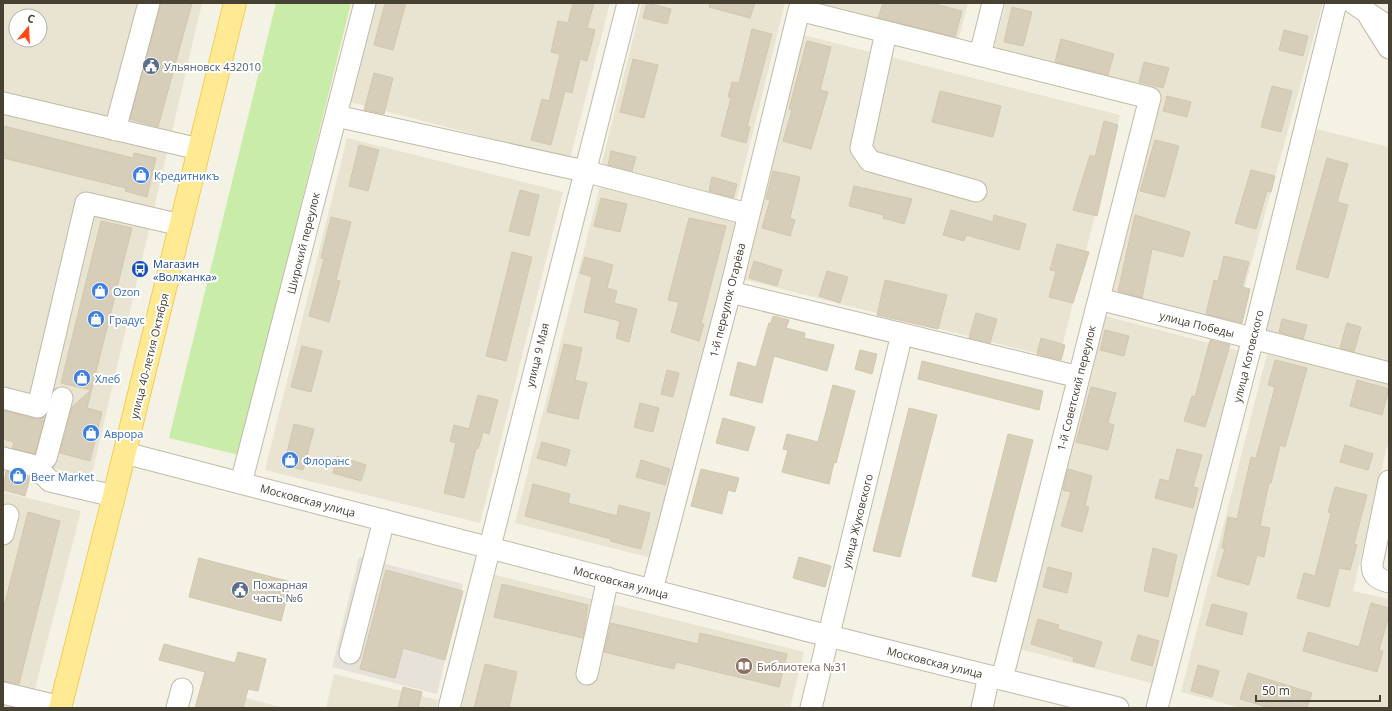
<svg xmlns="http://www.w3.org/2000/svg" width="1392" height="711" viewBox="0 0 1392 711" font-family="'Open Sans',sans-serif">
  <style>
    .residential { fill: #e9e4d2; fill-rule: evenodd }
    .industrial { fill: #e6e2da }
    .green { fill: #c9eda9 }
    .building { fill: #d7ceb9; stroke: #d2c7ab }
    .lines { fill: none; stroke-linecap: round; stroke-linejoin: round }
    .minor-casing { stroke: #c1baa6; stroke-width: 23 }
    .major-casing { stroke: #f0cf57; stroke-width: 24 }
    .minor { stroke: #fff; stroke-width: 21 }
    .major { stroke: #ffe993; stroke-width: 22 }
    .labels { text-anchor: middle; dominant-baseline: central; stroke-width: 4; stroke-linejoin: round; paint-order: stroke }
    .service-label { font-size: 11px; fill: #4e5e75; stroke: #fff; text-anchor: start }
    .shop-label { font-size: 11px; fill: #366cbe; stroke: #fff; text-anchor: start }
    .street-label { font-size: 11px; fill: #474134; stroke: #fff }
    .transit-label { font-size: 11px; fill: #164399; stroke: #fff; text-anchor: start }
    .education-label { font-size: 11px; fill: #785e54; stroke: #fff; text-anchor: start }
  </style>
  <rect width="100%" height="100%" fill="#f4f1e5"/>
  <path class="residential" d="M 3,3 L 202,3 L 91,478 L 3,455 ZM 16,16 L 40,16 L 40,40 L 16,40 Z
    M 376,3 L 610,3 L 570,159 L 350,102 Z
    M 642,3 L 785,3 L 736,200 L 601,166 Z
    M 807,3 L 968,3 L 958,41 Z
    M 1006,3 L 1323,3 L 1234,326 L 1106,294 L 1158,92 L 994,48 Z
    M 803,35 L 1120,115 L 1059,359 L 742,279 Z
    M 1317,129 L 1389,147 L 1389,369 L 1265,333 Z
    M 347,138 L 563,192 L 480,523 L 265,470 Z
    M 601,182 L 740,217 L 655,559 L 515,523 Z
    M 1105,316 L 1240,351 L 1155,684 L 1019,649 Z
    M 1267,354 L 1389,383 L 1389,438 L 1353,591 L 1389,599 L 1389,708 L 1241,708 L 1181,692 Z
    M 3,492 L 81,511 L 30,708 L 3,708 Z
    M 495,575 L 804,652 L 790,708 L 461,708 Z
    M 334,674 L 438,700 L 436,708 L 326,708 Z
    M 208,688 L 285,708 L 202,708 Z"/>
  <path class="industrial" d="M 359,557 L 463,584 L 437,694 L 332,667 Z"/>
  <path class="green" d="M 276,3 L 351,3 L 239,455 L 169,438 Z"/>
  <path class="building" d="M 161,3 L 192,3 L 158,127 L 130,119 Z
    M 385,3 L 406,3 L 393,50 L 374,45 Z
    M 573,3 L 594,3 L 587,28 L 595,30 L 587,61 L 580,59 L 572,93 L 565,91 L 551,145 L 531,140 L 542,99 L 549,101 L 560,54 L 551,52 L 558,21 L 568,23 Z
    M 647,3 L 671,9 L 667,24 L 643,18 Z
    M 710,3 L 755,3 L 750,18 L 709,7 Z
    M 883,3 L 931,3 L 962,11 L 955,37 L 878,18 Z
    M 1012,7 L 1032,12 L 1023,46 L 1004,42 Z
    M 752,29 L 772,34 L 747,127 L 750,127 L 746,143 L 721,136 L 731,98 L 728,97 L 732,82 L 739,83 Z
    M 1284,30 L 1308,36 L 1303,56 L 1279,50 Z
    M 1061,39 L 1114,54 L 1108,75 L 1055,62 Z
    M 807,41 L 831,47 L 820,90 L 828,92 L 811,149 L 783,141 L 792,110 L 789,109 Z
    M 633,59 L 658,65 L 644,118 L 620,112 Z
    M 1144,62 L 1169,68 L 1163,88 L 1139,82 Z
    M 374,73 L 393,78 L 384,114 L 364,110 Z
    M 1272,86 L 1292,91 L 1281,132 L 1261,127 Z
    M 940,91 L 1001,106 L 993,137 L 932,122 Z
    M 1167,96 L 1191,102 L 1187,117 L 1163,111 Z
    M 1104,121 L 1118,125 L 1097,216 L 1073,210 L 1090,155 L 1095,157 Z
    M 3,126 L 133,158 L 134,153 L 156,158 L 147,197 L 125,191 L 126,188 L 3,158 Z
    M 1155,140 L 1179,146 L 1165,197 L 1140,191 Z
    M 359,145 L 379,150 L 368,191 L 349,186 Z
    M 611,151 L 636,157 L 632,171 L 608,165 Z
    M 1327,158 L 1348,164 L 1337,202 L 1348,205 L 1328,278 L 1296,269 Z
    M 1251,170 L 1275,176 L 1271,192 L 1267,191 L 1256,229 L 1235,223 Z
    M 773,171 L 800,177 L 790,218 L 795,220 L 790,236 L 762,228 L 770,200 L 766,199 Z
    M 712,177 L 737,184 L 733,198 L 709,191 Z
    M 854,186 L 912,199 L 904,224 L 883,218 L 884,215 L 849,206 Z
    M 520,190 L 539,195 L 529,236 L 509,231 Z
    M 601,198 L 627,204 L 620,232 L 594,226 Z
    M 951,210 L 993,222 L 994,215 L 1026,224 L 1019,250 L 966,235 L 964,241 L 943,235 Z
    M 1135,215 L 1190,232 L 1183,257 L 1152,249 L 1142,298 L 1118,291 Z
    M 331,217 L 351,222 L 336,280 L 340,281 L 329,322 L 309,316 L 324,259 L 321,258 Z
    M 689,218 L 726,226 L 701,324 L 704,324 L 699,341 L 671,332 L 679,302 L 668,300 Z
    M 101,221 L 132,228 L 87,408 L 102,412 L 90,461 L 60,453 L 72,407 L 91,390 L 61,383 Z
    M 1057,244 L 1089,252 L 1073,303 L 1049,297 L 1056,271 L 1050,270 Z
    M 512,252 L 532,257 L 506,361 L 486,356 Z
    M 1224,256 L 1249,262 L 1242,287 L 1250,289 L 1242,323 L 1206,314 L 1214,280 L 1218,281 Z
    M 585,257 L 613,265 L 607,288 L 617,291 L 614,303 L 637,309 L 629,342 L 616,338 L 620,321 L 584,312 L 592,277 L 580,273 Z
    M 754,261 L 782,270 L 777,286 L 749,278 Z
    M 827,271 L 848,277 L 840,303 L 819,296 Z
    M 885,280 L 947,295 L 938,329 L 877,315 Z
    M 976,313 L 997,319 L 990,343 L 969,338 Z
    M 773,316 L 789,320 L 786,328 L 805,333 L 804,338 L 834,345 L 827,371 L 774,356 L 762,403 L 730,395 L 738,362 L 756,367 L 769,323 L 771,323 Z
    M 1282,319 L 1307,325 L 1303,339 L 1279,332 Z
    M 1347,323 L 1361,327 L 1354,352 L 1340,348 Z
    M 1105,330 L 1129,336 L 1124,356 L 1100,350 Z
    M 1041,338 L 1065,345 L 1061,360 L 1037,354 Z
    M 1210,340 L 1230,345 L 1205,427 L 1184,421 L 1192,396 L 1195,397 Z
    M 564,344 L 582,348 L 575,380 L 587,383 L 578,419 L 547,412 Z
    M 302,346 L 322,351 L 311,392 L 291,387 Z
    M 860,350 L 877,354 L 872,374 L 855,369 Z
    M 1275,360 L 1307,368 L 1285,447 L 1280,445 L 1271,483 L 1269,483 L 1260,526 L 1270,528 L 1264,557 L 1257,555 L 1249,585 L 1217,576 L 1225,548 L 1222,548 L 1228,517 L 1237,519 L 1251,457 L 1256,458 L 1275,387 L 1268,385 Z
    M 922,361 L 1043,391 L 1039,410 L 918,379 Z
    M 667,370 L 679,373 L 673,397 L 661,394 Z
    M 1357,380 L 1389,389 L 1382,415 L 1350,406 Z
    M 833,385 L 855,391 L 836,463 L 834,462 L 829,484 L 782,472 L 788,450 L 783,449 L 787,434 L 818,442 Z
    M 1091,387 L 1116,393 L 1108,423 L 1114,425 L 1108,450 L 1076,442 Z
    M 478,395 L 498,400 L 489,434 L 483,432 L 478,449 L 476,448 L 464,498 L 444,493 L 456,443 L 450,441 L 454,425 L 469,429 Z
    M 640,403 L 659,408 L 653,432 L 634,427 Z
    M 909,408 L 937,415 L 900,557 L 873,551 Z
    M 3,410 L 35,419 L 45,417 L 35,454 L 12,448 L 14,442 L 3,439 Z
    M 723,418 L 755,427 L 748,451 L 716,443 Z
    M 294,424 L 314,429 L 303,470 L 284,465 Z
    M 1008,434 L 1033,440 L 996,582 L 972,576 Z
    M 542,442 L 570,450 L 566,466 L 537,458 Z
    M 1345,445 L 1373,454 L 1368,470 L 1340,462 Z
    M 1177,449 L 1202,455 L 1193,487 L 1198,488 L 1193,508 L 1155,498 L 1160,479 L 1169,481 Z
    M 337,456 L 366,465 L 361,481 L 333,473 Z
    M 641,460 L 670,469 L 665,485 L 636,477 Z
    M 701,469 L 739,478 L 735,492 L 728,490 L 722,514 L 691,506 Z
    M 1068,469 L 1092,476 L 1085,506 L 1089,507 L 1082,532 L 1061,526 L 1071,492 L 1063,490 Z
    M 6,471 L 30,478 L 25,496 L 3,490 Z
    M 533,484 L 570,494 L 568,503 L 617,516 L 619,505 L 650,513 L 641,549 L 610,541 L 611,539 L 525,516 Z
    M 1335,487 L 1367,495 L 1354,544 L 1357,545 L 1350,570 L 1339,568 L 1329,607 L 1297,598 L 1304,573 L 1315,576 L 1331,513 L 1328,512 Z
    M 28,512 L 60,521 L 19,684 L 3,681 L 3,610 Z
    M 1153,548 L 1177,555 L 1168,597 L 1144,591 Z
    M 799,557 L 831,566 L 825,587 L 793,578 Z
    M 199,558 L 291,582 L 281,621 L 189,597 Z
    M 1048,567 L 1072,573 L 1067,593 L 1043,587 Z
    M 386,570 L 463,591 L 445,660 L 403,648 L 395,678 L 360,669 Z
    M 502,584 L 588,605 L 583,638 L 494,617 Z
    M 1371,603 L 1389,608 L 1389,615 L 1379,650 L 1383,651 L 1377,672 L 1303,651 L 1308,632 L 1359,647 Z
    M 1212,604 L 1247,613 L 1242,635 L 1206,625 Z
    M 1038,619 L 1059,625 L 1058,629 L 1102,642 L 1094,667 L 1073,661 L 1074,657 L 1031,644 Z
    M 611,623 L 698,644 L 700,633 L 787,654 L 779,687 L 676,662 L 674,669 L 604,652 Z
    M 1138,635 L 1159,641 L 1152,666 L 1131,660 Z
    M 164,644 L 235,663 L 238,652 L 266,659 L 258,691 L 248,689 L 243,708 L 195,708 L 205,672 L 159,660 Z
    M 485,664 L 517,672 L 509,708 L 474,708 Z
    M 1198,665 L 1219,671 L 1212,697 L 1191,691 Z
    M 1248,673 L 1312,693 L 1307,708 L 1270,708 L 1240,699 Z
    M 403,687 L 422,692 L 418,708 L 398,708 Z"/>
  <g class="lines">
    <defs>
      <path id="minor" d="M 1353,3 L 1389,27
        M 1370,18 L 1389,48
        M 886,32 L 861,148 L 870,161 L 976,191
        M 980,55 L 993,3
        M 3,103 L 199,149
        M 336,116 L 584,171 L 748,214
        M 115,130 L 149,3
        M 730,292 L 1079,377
        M 1099,299 L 1389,373
        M 3,398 L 38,407 L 86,203 L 181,225
        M 125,453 L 809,631 L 1118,708
        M 3,458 L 35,466 L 50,481 L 114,496
        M 46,458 L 62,398
        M 1389,481 L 1372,564 C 1372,576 1378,579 1389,582
        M 241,483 L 365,3
        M 3,534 L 8,515
        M 652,590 L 730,292 L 799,10 L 1150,98 L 1002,679
        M 350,653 L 384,520
        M 587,674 L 608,578
        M 3,693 L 61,707
        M 177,708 L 182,689
        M 449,708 L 628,3
        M 811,708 L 902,334
        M 982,708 L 989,676
        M 1157,708 L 1253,338 L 1336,3"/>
      <path id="major" d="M 60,708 L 114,496 L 235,3"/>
    </defs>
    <use href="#minor" class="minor-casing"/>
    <use href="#major" class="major-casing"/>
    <use href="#minor" class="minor"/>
    <use href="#major" class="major"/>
  </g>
  <defs>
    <symbol id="civic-disc" viewBox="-11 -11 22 22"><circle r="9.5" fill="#5c6f8a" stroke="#fff"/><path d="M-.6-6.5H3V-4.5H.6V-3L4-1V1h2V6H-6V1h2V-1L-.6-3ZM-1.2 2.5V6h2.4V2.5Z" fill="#fff"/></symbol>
    <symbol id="shop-disc" viewBox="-11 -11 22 22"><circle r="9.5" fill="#3f7fe0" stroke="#fff"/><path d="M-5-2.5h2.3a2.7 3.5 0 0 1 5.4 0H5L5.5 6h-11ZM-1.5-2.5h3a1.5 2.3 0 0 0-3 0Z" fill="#fff"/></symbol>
    <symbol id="bus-disc" viewBox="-11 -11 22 22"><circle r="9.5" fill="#1a4fb4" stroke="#fff"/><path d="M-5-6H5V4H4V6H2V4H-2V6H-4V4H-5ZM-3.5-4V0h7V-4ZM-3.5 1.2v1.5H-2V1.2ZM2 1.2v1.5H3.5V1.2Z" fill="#fff"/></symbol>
    <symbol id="library-disc" viewBox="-11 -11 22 22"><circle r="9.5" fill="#8d6e63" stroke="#fff"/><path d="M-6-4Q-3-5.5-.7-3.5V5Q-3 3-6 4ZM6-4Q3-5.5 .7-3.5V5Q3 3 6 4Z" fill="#fff"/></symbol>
  </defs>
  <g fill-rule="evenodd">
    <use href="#civic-disc" x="141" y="56" width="20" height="20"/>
    <use href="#shop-disc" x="131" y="165" width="20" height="20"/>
    <use href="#bus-disc" x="130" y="259" width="20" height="20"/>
    <use href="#shop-disc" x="90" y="281" width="20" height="20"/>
    <use href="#shop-disc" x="86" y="309" width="20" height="20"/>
    <use href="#shop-disc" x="72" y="368" width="20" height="20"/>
    <use href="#shop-disc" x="81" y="423" width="20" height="20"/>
    <use href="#shop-disc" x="280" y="450" width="20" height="20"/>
    <use href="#shop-disc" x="8" y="466" width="20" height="20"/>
    <use href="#civic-disc" x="230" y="580" width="20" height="20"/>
    <use href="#library-disc" x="734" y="656" width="20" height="20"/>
  </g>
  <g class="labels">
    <g class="service-label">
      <text x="164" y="66">Ульяновск 432010</text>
      <text x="253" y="584">Пожарная<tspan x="253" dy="13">часть №6</tspan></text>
    </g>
    <g class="shop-label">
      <text x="154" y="175">Кредитникъ</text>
      <text x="113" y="291">Ozon</text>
      <text x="109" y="319">Градус</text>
      <text x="95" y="378">Хлеб</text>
      <text x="104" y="433">Аврора</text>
      <text x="303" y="460">Флоранс</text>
      <text x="31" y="476">Beer Market</text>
    </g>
    <g class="street-label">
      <text transform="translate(303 243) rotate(-76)">Широкий переулок</text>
      <text transform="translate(727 300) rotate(-76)">1-й переулок Огарёва</text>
      <text transform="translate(1197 324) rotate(14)">улица Победы</text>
      <text transform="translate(537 355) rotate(-76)">улица 9 Мая</text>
      <text transform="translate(149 356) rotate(-76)">улица 40-летия Октября</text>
      <text transform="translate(1248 356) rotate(-76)">улица Котовского</text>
      <text transform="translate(1076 388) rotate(-76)">1-й Советский переулок</text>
      <text transform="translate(308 500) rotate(15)">Московская улица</text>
      <text transform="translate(857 521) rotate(-76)">улица Жуковского</text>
      <text transform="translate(621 582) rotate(15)">Московская улица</text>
      <text transform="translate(935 662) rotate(14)">Московская улица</text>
    </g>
    <g class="transit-label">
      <text x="153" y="263">Магазин<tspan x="153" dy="13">«Волжанка»</tspan></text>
    </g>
    <g class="education-label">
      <text x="757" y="666">Библиотека №31</text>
    </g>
  </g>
  <rect width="1392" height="711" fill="none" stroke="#474134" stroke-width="8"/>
  <g transform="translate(28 28) rotate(18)"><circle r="19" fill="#ffffff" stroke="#b5b3ae"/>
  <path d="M0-3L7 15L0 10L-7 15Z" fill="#ff4911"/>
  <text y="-6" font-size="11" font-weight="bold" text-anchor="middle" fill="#474134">С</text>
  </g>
  <path d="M1256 695v6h124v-6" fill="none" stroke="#474134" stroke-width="2"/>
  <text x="1262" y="695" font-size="12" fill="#474134" stroke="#ffffff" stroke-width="3" paint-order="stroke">50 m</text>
</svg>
